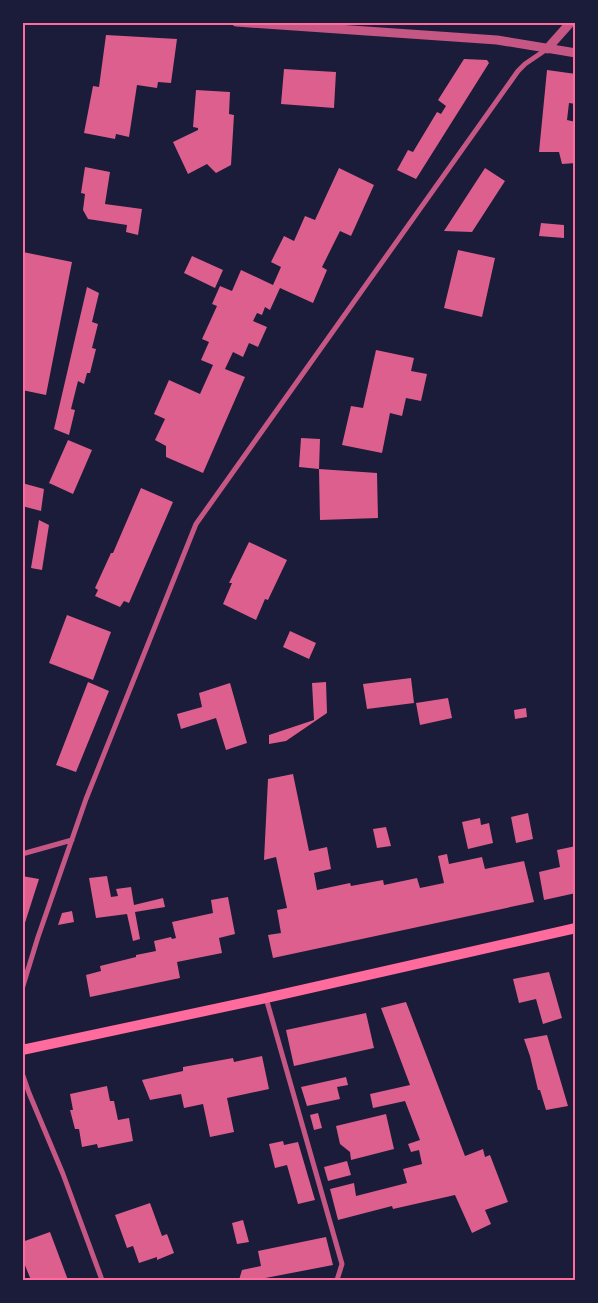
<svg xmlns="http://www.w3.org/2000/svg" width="598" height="1303" viewBox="0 0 598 1303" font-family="Lato,sans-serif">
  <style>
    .building { fill: #dd5f8e }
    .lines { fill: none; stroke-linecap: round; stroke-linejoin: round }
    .minor { stroke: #c65784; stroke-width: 5 }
    .tertiary { stroke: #c65784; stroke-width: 9 }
    .secondary { stroke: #ff6b9d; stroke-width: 10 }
    .neatline { fill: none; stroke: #ff6b9d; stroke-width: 2 }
  </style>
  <rect width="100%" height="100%" fill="#1b1b3a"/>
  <path class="building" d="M 106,35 L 177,39 L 171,83 L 158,82 L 157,88 L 137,85 L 129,137 L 116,134 L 115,139 L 84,133 L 93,86 L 99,87 Z
    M 464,59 L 487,60 L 489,63 L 416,179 L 397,170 L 408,150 L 413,152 L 437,112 L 441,114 L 446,106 L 438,100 Z
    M 284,69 L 336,72 L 334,108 L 281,104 Z
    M 547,70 L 576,74 L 576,104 L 569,103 L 567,120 L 576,122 L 576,163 L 562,164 L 559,152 L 539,152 Z
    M 196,90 L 230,92 L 229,114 L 234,115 L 231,165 L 216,173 L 207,164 L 188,174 L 173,142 L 198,130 L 198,128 L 193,127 Z
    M 85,167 L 110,172 L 105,204 L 142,209 L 138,235 L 126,232 L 127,225 L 88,219 L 83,210 L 85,194 L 81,193 Z
    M 339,168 L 374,185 L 351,236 L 340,231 L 322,267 L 327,270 L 313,303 L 280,288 L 270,310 L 265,307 L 262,315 L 257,313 L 253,321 L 267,327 L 258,347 L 249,343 L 243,357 L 233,352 L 225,369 L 245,377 L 203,473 L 166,457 L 166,446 L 155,440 L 165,419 L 154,414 L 169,380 L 200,394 L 213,365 L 201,360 L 209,342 L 202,339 L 217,306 L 212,304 L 220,286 L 232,291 L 241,270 L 273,285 L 281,267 L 271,262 L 284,236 L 294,241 L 305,216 L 315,220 Z
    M 485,168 L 505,181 L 472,232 L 444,231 Z
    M 541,223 L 564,225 L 564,238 L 539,236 Z
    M 458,250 L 495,258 L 482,317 L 444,308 Z
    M 23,252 L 72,262 L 46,395 L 22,390 Z
    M 192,256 L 223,270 L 215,288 L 184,273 Z
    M 87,287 L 99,293 L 92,322 L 98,324 L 92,348 L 96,349 L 90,373 L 87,373 L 84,384 L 78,381 L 71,409 L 75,410 L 69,435 L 54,429 Z
    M 376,350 L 414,358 L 411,371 L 427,374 L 421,401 L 406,398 L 402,416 L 390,413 L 382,453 L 342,445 L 351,406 L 363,408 Z
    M 301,438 L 320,439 L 319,469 L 299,467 Z
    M 68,440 L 92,450 L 73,494 L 49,483 Z
    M 319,469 L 377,473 L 378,518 L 320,520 Z
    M 22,483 L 44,489 L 41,511 L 22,506 Z
    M 141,488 L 173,502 L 129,603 L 124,601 L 120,607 L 95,596 L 98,590 L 95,588 L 111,553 L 113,553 Z
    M 39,520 L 49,525 L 42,570 L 31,568 Z
    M 249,542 L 287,560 L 268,600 L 265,599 L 256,620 L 223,604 L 232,583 L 229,583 Z
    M 67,615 L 111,632 L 93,680 L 49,663 Z
    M 290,631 L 316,643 L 309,659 L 283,647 Z
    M 411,678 L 414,703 L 367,709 L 363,684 Z
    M 88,682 L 109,691 L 76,772 L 56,765 Z
    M 326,682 L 327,713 L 286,741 L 269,744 L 269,735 L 314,720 L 312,683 Z
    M 230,683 L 247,743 L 226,750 L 216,718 L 181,729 L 177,714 L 202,707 L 199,693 Z
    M 448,698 L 452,718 L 420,725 L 416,703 Z
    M 526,708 L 527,717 L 515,719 L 514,710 Z
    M 293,774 L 309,851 L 327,847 L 331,869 L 314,873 L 317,890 L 350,883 L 351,886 L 383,880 L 384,885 L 417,878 L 420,888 L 444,883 L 438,856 L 447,854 L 449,864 L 482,857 L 485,869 L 524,861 L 534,902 L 273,958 L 268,935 L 281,933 L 277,910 L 287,908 L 276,857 L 264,860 L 268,779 Z
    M 528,813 L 533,839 L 516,843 L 511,817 Z
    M 480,818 L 481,825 L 489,823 L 493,843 L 468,849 L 462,822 Z
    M 386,827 L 391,846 L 377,848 L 373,829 Z
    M 576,846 L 576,893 L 544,900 L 539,872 L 560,867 L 557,850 Z
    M 22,876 L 39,879 L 23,929 L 22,929 Z
    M 107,876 L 111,897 L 118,896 L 116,889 L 131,887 L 134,905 L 163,898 L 165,907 L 135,912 L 140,939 L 133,941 L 127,914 L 96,918 L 89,878 Z
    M 228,897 L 235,934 L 219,938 L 222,953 L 177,962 L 180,978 L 90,997 L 86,975 L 101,971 L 100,966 L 136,957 L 136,955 L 156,951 L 154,941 L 171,937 L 172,939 L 176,938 L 172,922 L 213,913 L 211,900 Z
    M 72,911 L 74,922 L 58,925 L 62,913 Z
    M 549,972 L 562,1018 L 543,1024 L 536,999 L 519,1003 L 513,979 Z
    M 406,1002 L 465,1156 L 483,1149 L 485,1157 L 490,1155 L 508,1202 L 485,1210 L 491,1224 L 472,1233 L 455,1195 L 393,1209 L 392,1206 L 338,1220 L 330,1189 L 354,1183 L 356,1196 L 407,1183 L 403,1169 L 422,1164 L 419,1150 L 411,1152 L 408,1144 L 420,1140 L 405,1101 L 373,1108 L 370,1094 L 410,1085 L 381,1008 Z
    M 366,1013 L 374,1048 L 294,1066 L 286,1030 Z
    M 547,1035 L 568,1106 L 546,1110 L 540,1090 L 538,1090 L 530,1056 L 524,1039 Z
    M 262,1056 L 269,1089 L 227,1098 L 234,1132 L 210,1137 L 203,1104 L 184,1108 L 181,1094 L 150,1100 L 142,1080 L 183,1071 L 183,1067 L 233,1058 L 234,1062 Z
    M 346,1077 L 348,1085 L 337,1087 L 340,1099 L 307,1106 L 301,1087 Z
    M 107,1086 L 110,1101 L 114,1101 L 118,1120 L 129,1118 L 133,1141 L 98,1148 L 97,1144 L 82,1147 L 79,1129 L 75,1129 L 70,1110 L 73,1110 L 70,1094 Z
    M 318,1113 L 322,1128 L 314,1130 L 310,1115 Z
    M 386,1114 L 394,1149 L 351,1160 L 350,1152 L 340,1144 L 336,1126 Z
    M 283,1141 L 284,1145 L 298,1142 L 315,1200 L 298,1204 L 287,1165 L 275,1168 L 269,1144 Z
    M 347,1161 L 351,1175 L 328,1181 L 324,1167 Z
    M 150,1203 L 162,1236 L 167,1234 L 174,1253 L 157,1260 L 157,1257 L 139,1263 L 133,1246 L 127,1248 L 115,1215 Z
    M 243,1220 L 249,1242 L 237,1244 L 232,1223 Z
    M 50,1232 L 68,1280 L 31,1280 L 22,1258 L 22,1242 Z
    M 326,1237 L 333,1265 L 255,1280 L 239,1280 L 242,1270 L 261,1266 L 258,1251 Z"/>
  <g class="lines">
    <path class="minor" d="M 22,854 L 72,840
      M 22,989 L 38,937 L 86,799 L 196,524 L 518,71 L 525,64 L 547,49
      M 266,998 L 342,1264 L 337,1280
      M 22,1073 L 29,1093 L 63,1174 L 102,1280"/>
    <path class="tertiary" d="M 236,22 L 497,40 L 576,53
      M 547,49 L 571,22"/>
    <path class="secondary" d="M 22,1050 L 266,998 L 576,928"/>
  </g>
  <rect width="598" height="1303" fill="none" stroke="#1b1b3a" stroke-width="48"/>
  <rect x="24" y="24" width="550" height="1255" class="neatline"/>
</svg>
